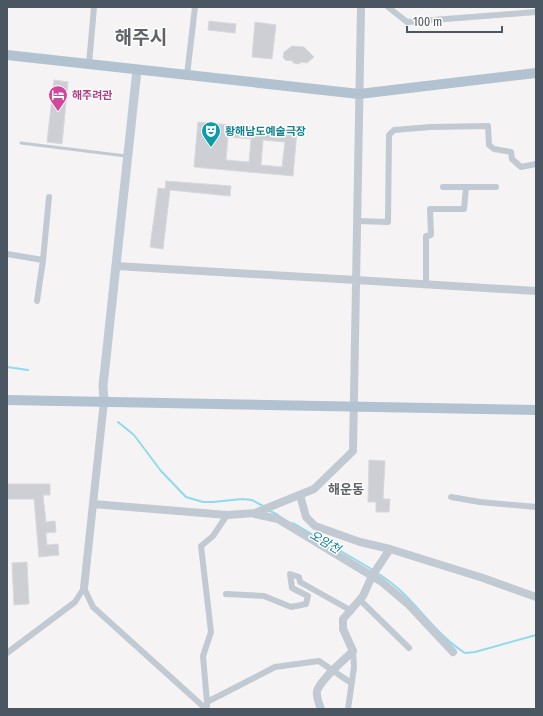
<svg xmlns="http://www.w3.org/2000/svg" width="543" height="716" viewBox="0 0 543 716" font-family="'Fira Sans Condensed','Noto Sans KR',sans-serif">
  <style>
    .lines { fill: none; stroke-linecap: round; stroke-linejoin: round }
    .stream { stroke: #90daee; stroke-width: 2 }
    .building { fill: #cdcfd5; stroke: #d7d9de; fill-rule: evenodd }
    .service { stroke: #c1cad2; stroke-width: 3 }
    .minor { stroke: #c1cad2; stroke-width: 6 }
    .tertiary { stroke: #c1cad2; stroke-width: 8 }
    .secondary { stroke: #c1cbd6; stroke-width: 9 }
    .primary { stroke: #b3c2d1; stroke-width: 10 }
    .labels { text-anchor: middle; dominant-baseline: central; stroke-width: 3; stroke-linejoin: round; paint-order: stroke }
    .hotel-label { font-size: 11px; font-weight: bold; fill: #b23c85; stroke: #fff; text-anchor: start }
    .culture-label { font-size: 11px; font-weight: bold; fill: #0d838f; stroke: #fff; text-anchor: start }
    .water-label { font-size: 12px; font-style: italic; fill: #0c7c9b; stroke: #fff }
    .quarter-label { font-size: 13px; font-weight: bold; fill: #5f6368; stroke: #fff }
    .town-label { font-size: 19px; font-weight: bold; fill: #5f6368; stroke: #fff }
  </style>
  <rect width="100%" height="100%" fill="#f5f3f3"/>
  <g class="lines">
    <path class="stream" d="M 7,367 L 28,370
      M 118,422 L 134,435 L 161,471 L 186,497 L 203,502 L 213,502 L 242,499 L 252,500 L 263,506
      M 268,510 L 278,515
      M 293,523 L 373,570
      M 377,573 C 412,593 431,632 465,653 L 475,652 L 536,635"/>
  </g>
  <path class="building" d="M 209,21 L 236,24 L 235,33 L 208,30 Z
    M 255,22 L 276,25 L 272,59 L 252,57 Z
    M 292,46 L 304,47 L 314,57 L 307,63 L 300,62 L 300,64 L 293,63 L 293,61 L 285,60 L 283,57 L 284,52 Z
    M 54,80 L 68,82 L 62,144 L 47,142 Z
    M 198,122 L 297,131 L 293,176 L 194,167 ZM 228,137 L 251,139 L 249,162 L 226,160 ZM 263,140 L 285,142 L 282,167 L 261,165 Z
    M 166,181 L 231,186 L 230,196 L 170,190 L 163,249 L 150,247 L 158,188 L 165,189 Z
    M 369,460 L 385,461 L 383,499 L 390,499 L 389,512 L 376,512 L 376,502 L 368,502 Z
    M 7,484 L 50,484 L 50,495 L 43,495 L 46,522 L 55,521 L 56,532 L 46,533 L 47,545 L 58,544 L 59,555 L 39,557 L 34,499 L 7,499 Z
    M 27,562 L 29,604 L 14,605 L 12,563 Z"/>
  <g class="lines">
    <path class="service" d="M 21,143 L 126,156"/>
    <path class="minor" d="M 388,7 L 407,22 L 536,12
      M 89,64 L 94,7
      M 187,75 L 195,7
      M 443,187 L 496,187
      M 357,221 L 388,222 L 389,135 L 394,130 L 431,127 L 488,126 L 489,145 L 494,149 L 511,152 L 512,159 L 521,167 L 536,164
      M 7,254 L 43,260
      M 426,285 L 426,236 L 431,235 L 430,209 L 464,209 L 466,187
      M 37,301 L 43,260 L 49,197
      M 451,497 L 480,502 L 536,507
      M 84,588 L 93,607 L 206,709
      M 226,594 L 264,596 L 291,607 L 306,604 L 308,596 L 292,588 L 290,574 L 299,577 L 300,582 L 350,610
      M 360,600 L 409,648
      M 7,653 L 75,602 L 84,588
      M 207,702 L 203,656 L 211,632 L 201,546 L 213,536 L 227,515
      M 207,706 L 207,702 L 275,667 L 319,661 L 351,683
      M 348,709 L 354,667 L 353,651"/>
    <path class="tertiary" d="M 116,266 L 356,280 L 536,291
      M 300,495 L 306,517 L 315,526 L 360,542 L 390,549 L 483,578 L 536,597
      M 93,504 L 227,515 L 255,513 L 314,489 L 353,451 L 361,7
      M 255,514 L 278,519 L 382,582 L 409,605 L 453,652
      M 84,588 L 104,401
      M 321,709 C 319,704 316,697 317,691 C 320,680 344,660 353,651 L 343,629 L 343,619 L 363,596 L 372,576 L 390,549"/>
    <path class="secondary" d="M 104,401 L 103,386 L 137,70"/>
    <path class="primary" d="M 7,55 L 359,94 L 536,73
      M 7,400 L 536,410"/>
  </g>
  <defs>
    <symbol id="hotel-pin" viewBox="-11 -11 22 30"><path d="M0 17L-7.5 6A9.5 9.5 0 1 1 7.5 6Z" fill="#d1479c" stroke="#fff"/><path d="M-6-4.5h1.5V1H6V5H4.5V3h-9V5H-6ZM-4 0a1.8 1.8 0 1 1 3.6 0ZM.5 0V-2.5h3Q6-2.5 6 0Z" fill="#fff"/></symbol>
    <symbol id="theatre-pin" viewBox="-11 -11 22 30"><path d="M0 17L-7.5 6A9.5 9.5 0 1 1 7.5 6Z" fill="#0f9aa8" stroke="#fff"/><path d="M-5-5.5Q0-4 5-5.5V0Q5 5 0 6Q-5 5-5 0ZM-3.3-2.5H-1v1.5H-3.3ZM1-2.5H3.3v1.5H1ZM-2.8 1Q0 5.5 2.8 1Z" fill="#fff"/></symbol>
  </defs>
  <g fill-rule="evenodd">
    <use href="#hotel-pin" x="47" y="84" width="22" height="30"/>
    <use href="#theatre-pin" x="200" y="120" width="22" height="30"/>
  </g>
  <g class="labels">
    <g class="hotel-label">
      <text x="72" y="95">해주려관</text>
    </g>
    <g class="culture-label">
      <text x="225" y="131">황해남도예술극장</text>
    </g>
    <g class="water-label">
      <text transform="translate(325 542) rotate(30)">오암천</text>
    </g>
    <g class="quarter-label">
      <text x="346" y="489">해운동</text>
    </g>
    <g class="town-label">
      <text x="141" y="37">해주시</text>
    </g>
  </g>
  <rect width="543" height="716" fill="none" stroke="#4a5661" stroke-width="16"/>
  <path d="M407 26v6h95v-6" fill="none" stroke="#4a5661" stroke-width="2"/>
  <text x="413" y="26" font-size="12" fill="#4a5661" stroke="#ffffff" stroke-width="3" paint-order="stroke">100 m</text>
</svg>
